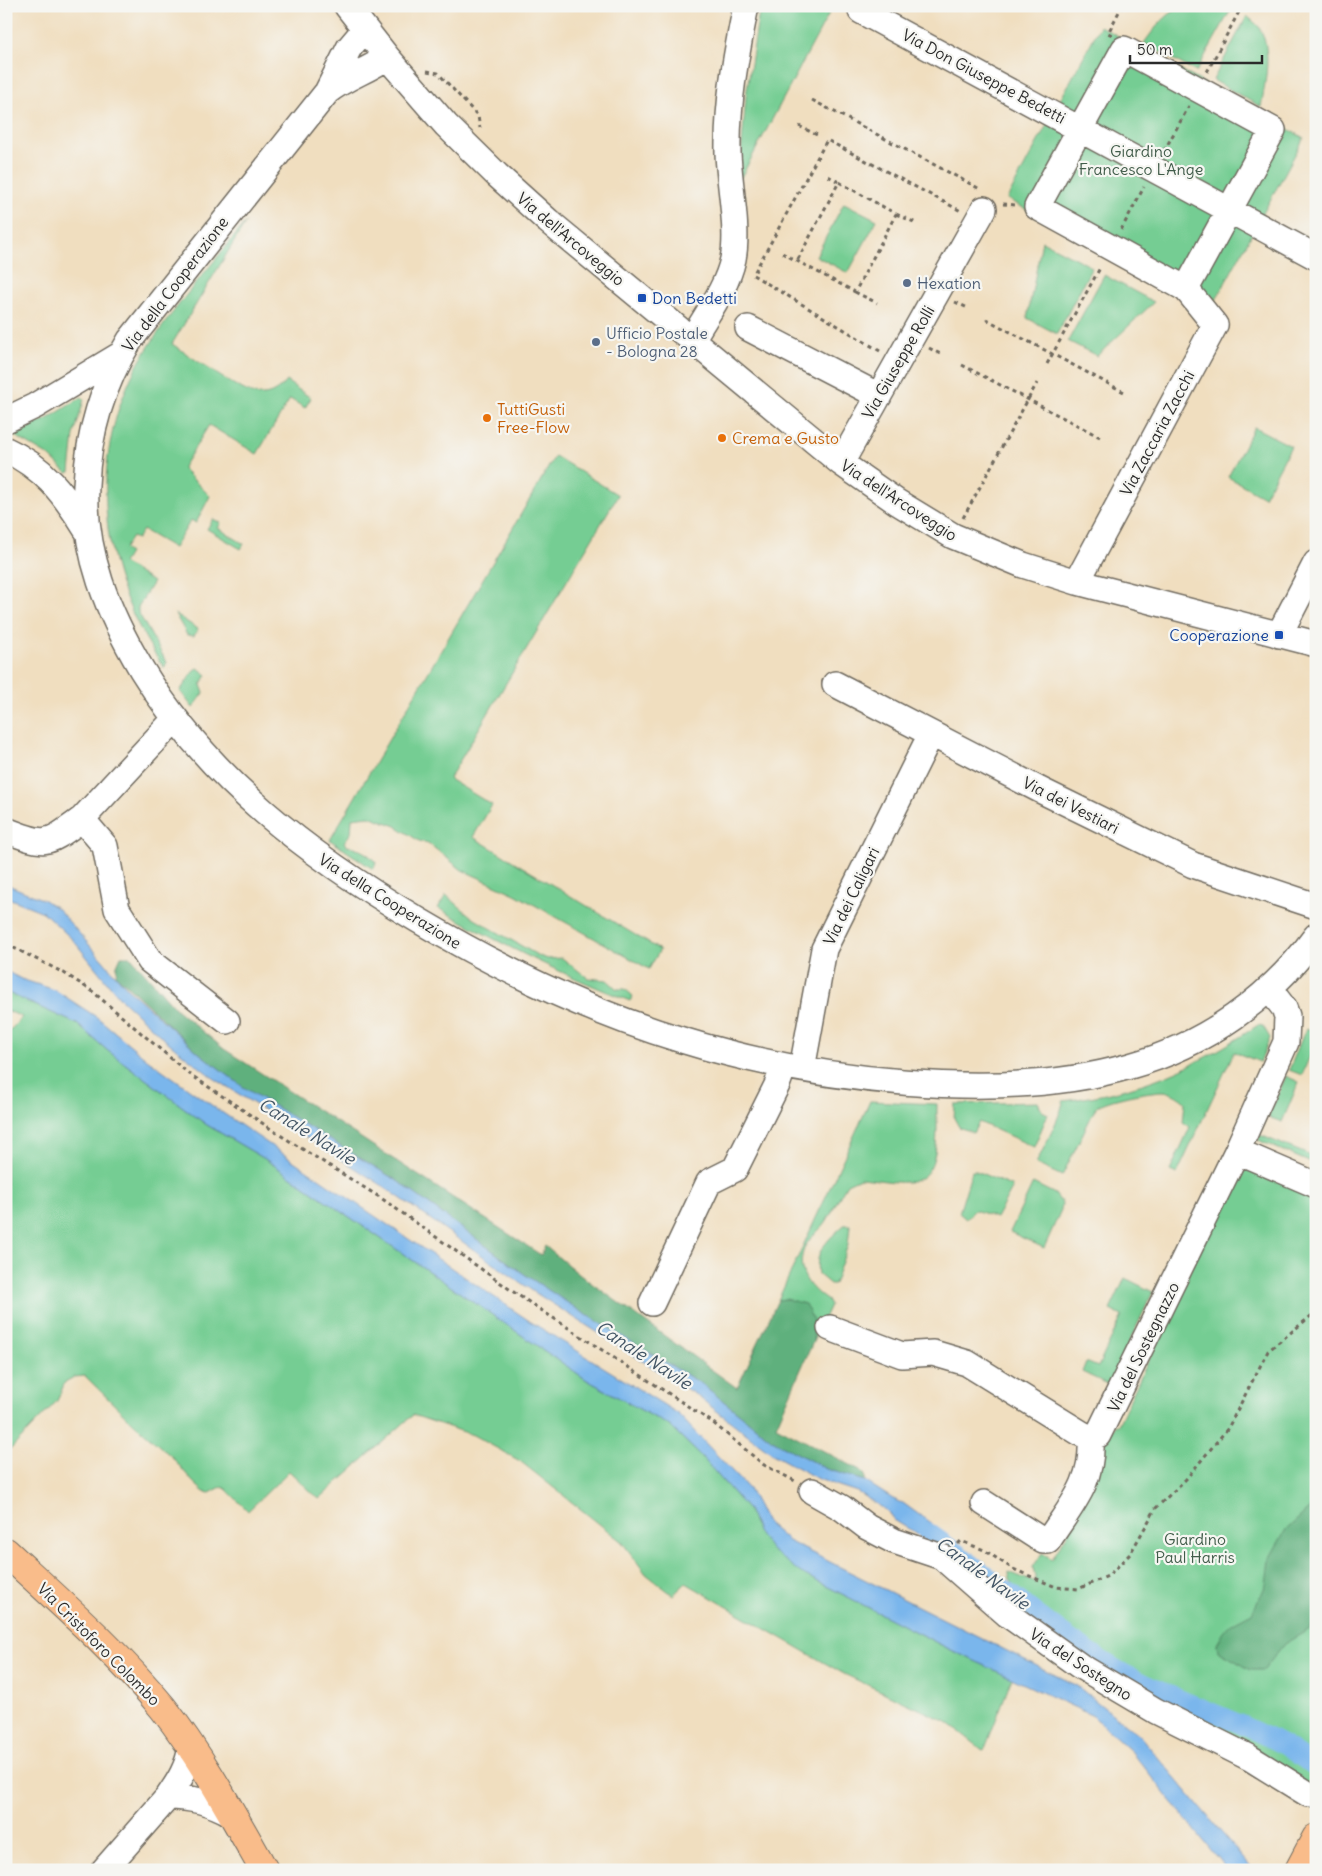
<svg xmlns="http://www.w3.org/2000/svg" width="1322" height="1876" viewBox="0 0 1322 1876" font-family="Delius,sans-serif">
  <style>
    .green { fill: #74cd93; stroke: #507c5f }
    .forest { fill: #5fb07d; stroke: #456e54 }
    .water { fill: #7ab6ec; stroke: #52708c }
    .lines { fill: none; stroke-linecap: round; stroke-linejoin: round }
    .canal { stroke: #7ab6ec; stroke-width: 19 }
    .minor-casing { stroke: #706a5f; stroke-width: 28 }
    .major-casing { stroke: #706a5f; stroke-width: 30 }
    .highway-casing { stroke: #706a5f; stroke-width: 30 }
    .path { stroke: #706a5f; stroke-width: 3; stroke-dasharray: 4 4; stroke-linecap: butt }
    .minor { stroke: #fff; stroke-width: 25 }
    .major { stroke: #f9bc8a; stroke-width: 28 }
    .highway { stroke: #f9bc8a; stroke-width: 28 }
    .service-dot { fill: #5c6f8a; stroke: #f6f6f2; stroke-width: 2 }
    .transit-dot { fill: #1a4fb4; stroke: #f6f6f2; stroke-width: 2 }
    .food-dot { fill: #e8710a; stroke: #f6f6f2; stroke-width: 2 }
    .labels { text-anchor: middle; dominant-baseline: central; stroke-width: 4.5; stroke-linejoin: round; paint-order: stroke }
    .street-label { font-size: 16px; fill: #2b2b2b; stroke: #f6f6f2 }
    .park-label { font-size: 16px; fill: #415c4a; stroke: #f6f6f2 }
    .service-label { font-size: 16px; fill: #4e5e75; stroke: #f6f6f2; text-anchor: start }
    .transit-label { font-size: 16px; fill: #164399; stroke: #f6f6f2; text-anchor: start }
    .food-label { font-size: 16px; fill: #c56008; stroke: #f6f6f2; text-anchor: start }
    .water-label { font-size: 18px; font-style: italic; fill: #435565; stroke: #f6f6f2 }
  </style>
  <rect width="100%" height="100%" fill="#f6f6f2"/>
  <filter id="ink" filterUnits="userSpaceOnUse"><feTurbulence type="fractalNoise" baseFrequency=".02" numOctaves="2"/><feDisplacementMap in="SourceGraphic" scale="10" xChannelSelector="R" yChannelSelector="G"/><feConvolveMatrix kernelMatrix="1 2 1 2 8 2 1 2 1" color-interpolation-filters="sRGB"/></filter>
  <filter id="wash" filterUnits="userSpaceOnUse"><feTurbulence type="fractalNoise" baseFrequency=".0096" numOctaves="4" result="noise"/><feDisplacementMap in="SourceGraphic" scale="20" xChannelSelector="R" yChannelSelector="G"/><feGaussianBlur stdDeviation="1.12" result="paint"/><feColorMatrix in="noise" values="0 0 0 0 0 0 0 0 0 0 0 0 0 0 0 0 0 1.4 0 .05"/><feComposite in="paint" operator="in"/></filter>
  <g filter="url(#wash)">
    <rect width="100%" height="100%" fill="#f0debf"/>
    <path class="green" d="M 760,6 L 833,6 L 739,181 L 746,96 Z
      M 1186,6 L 1233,6 L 1196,72 L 1144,43 C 1155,28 1167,11 1186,6 Z
      M 1247,16 C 1251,20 1256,23 1259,27 C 1273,50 1265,83 1261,107 L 1213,80 Z
      M 1100,26 L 1304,138 L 1211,309 L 1007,199 Z
      M 844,203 L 877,220 L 848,273 L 816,256 Z
      M 246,222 L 172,344 C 190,355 240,393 259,395 C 270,396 279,390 286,381 L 311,398 L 305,408 L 290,399 L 257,454 L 209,425 L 183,467 L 184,470 L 210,496 L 196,523 L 191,520 L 174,548 L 143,530 L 137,539 L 132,537 L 124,549 L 129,553 L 123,563 L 153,582 L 138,607 L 138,612 L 167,663 L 164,668 C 151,648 138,627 129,605 C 94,524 98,429 144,354 C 173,307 212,265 246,222 Z
      M 1042,241 L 1092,267 L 1057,334 L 1027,318 Z
      M 1104,275 L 1154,302 L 1097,356 L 1068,341 Z
      M 82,397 L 84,399 L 74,435 L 70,472 L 67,473 L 49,456 L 15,436 L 15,434 L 49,418 Z
      M 1254,427 L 1291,446 L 1264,497 L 1228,477 Z
      M 555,456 L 618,495 L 449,779 L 492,805 L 473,837 L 660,950 L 649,969 L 515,894 L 462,870 L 428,843 L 419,841 L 396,826 L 369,816 L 352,818 L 351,833 L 344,842 L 347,846 C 357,847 370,854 376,863 L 373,869 L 330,840 Z
      M 213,519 L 221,523 L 218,528 L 244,544 L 241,549 L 207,529 Z
      M 175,614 L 198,629 L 194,636 L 187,635 Z
      M 198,668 L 207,675 L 201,685 L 204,693 L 193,708 L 180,691 L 195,669 Z
      M 446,895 L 473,918 L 539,956 L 548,959 L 562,958 L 588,978 L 607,980 L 617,989 L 625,989 L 633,996 L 630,1001 C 563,975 500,944 438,908 Z
      M 6,992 L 77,1024 L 108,1051 L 207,1125 L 265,1159 L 587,1380 L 670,1426 L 701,1456 L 749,1511 L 757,1531 L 801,1573 L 951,1650 L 1012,1678 L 984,1751 L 947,1722 L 844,1674 L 686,1583 L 673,1595 L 646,1574 L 622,1542 L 520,1461 L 473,1435 L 413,1415 L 319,1499 L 289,1471 L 248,1511 L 223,1486 L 210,1493 L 204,1492 L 193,1482 L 172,1457 L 132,1422 L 85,1376 L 74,1377 L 65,1382 L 57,1401 L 6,1454 L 6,1035 L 22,1017 L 6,1010 Z
      M 1258,1025 L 1263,1026 L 1270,1038 L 1260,1062 L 1234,1052 L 1177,1174 L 1170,1171 L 1190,1127 L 1183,1122 L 1185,1102 C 1179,1097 1171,1092 1164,1091 C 1149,1091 1107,1099 1096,1107 L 1062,1176 L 1036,1164 C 1042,1151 1063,1111 1063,1101 C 1139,1092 1195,1068 1258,1025 Z
      M 1306,1028 L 1316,1032 L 1316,1041 L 1302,1075 L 1289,1070 Z
      M 1286,1076 L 1299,1082 L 1282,1122 L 1268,1117 Z
      M 870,1101 L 937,1104 C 936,1129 943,1181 907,1182 C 892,1183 876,1179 860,1178 L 847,1184 C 839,1196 834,1210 826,1222 C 821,1229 815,1233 810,1239 C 791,1264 806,1287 828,1301 L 830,1305 L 813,1342 L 814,1322 L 786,1299 L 778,1300 Z
      M 1038,1102 L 1042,1111 L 1048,1114 L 1034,1147 L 979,1122 L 973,1133 L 959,1127 L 954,1118 L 955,1104 Z
      M 1260,1135 L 1316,1158 L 1316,1165 L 1258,1140 Z
      M 1244,1167 L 1316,1196 L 1316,1793 L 1015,1615 L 1028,1598 C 1020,1591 1008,1583 1009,1572 L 1036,1583 L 1033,1567 L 1042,1553 L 1052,1559 L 1067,1535 L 1100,1446 L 1115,1425 L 1118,1425 L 1235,1175 Z
      M 972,1171 L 976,1171 L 1011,1186 L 1012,1189 L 996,1218 L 975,1210 L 966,1219 L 959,1213 Z
      M 1033,1183 L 1055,1194 L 1062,1203 L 1061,1210 L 1044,1248 L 1010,1232 Z
      M 844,1225 L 850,1225 L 848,1245 L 834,1284 L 830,1284 L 818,1274 C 814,1251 828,1240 844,1225 Z
      M 1125,1278 L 1153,1292 L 1109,1385 L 1082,1372 L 1086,1362 L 1098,1367 L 1122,1316 L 1110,1310 Z"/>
    <path class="forest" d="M 121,956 L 130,956 L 177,1010 L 224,1049 L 541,1255 L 545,1246 L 580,1275 L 737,1388 L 778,1300 L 786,1299 L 805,1304 L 814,1322 L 813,1342 L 776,1426 L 860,1470 L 865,1475 L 865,1481 L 826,1469 L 772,1440 L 702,1384 L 580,1311 L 524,1274 L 396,1180 L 243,1087 L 199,1053 L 116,975 L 117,965 Z
      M 1316,1502 L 1315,1621 L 1310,1629 L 1284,1644 L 1264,1670 L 1251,1670 L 1218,1651 L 1217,1644 L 1224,1632 L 1231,1624 L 1252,1613 L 1266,1585 L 1269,1559 L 1285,1531 Z"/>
    <path class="water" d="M 6,884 L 44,900 L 57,908 L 127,988 L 199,1053 L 243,1087 L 396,1180 L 524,1274 L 580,1311 L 702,1384 L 772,1440 L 826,1469 L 865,1481 L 893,1499 L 903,1503 L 954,1540 L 943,1550 L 894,1520 L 886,1510 L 857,1492 L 818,1479 L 774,1455 L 696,1395 L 534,1292 L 383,1186 L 212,1077 L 164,1039 L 120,998 L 73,940 L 43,912 L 6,897 Z
      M 6,971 L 21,979 L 55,990 L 98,1018 L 147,1059 L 217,1109 L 531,1322 L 677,1413 L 749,1489 L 767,1523 L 788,1541 L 1077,1686 L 1140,1736 L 1253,1870 L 1227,1870 L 1132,1752 L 1093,1716 L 951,1650 L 801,1573 L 771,1550 L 757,1531 L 749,1511 L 701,1456 L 670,1426 L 587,1380 L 265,1159 L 207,1125 L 108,1051 L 77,1024 L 6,992 Z"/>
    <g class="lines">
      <path class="canal" d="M 926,1531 C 990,1574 1047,1627 1113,1667 C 1164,1697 1223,1713 1275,1741 C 1290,1748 1303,1759 1316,1768"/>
    </g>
  </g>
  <g filter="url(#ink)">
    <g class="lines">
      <defs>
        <path id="minor" d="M 347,6 L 387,57 L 446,125 L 497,175 L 548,221 L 841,463 L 897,502 L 953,536 L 1023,565 L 1077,582 L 1316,644
          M 861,11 L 1316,257
          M 365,29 L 349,48 L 327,92 L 130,340 C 103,383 88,434 86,485 C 83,553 108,613 142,670 C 209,780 310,856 418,920 C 502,970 589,1012 682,1040 C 811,1080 1000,1104 1130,1066 C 1205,1045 1270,999 1316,936
          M 1124,49 L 1273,130 L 1186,289 L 1037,207 Z
          M 327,92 C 345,77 368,71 387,57
          M 748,328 L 879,396
          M 692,340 C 706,315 727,288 733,259 C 739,229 729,184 728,153 C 727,103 736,55 746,6
          M 6,420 L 35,406 L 120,355
          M 6,450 C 44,467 64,494 86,529
          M 841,463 L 984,209
          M 1077,582 L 1215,325 L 1186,289
          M 1279,635 L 1316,563
          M 835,684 L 1042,791 L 1193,865 L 1316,906
          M 82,819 L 175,719
          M 6,830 C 48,847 47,844 82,819 L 105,846 L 117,909 L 150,961 L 227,1021
          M 802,1069 L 824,949 L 931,734
          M 1237,1151 L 1316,1185
          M 652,1303 L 709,1182 L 735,1169 L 777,1085 L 784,1066
          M 830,1328 L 902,1355 L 933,1353 L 967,1363 L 1082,1434 L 1091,1437 L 1098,1435 L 1237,1151 L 1286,1042 L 1287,1016 L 1284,1008 L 1270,990
          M 812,1491 L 842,1508 L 867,1527 L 894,1541 L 942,1557 L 1007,1614 L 1080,1666 L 1156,1711 L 1250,1758 L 1308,1794
          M 984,1503 L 1043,1541 L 1048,1541 C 1071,1505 1094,1483 1091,1437
          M 191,1747 C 188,1767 179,1781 168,1797 C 192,1797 211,1802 232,1814
          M 104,1870 L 168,1797"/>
        <path id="major" d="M 6,1552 C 60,1602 117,1652 163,1708 C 201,1756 234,1817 264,1870"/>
        <path id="highway" d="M 1299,1870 L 1316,1838"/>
      </defs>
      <use href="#minor" class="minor-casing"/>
      <use href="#major" class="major-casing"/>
      <use href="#highway" class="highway-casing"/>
      <path class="path" d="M 1112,35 L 1108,33 L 1122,6
        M 427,71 L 438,73 L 478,116 L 480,128
        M 1207,72 L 1242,6
        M 812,100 L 980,189
        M 799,126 L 817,135
        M 1164,151 L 1189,106
        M 828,176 L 839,182
        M 1003,204 L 1016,205
        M 896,214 L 916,223
        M 1121,230 L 1144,187
        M 782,253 L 855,292 L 896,214 L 839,182 L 797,261
        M 855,292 L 877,303
        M 955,302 L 968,308
        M 986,319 L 1124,392
        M 929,348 L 942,355
        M 880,351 L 753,275 L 827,140 L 961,211
        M 1047,364 L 1101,266
        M 962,365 L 1100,437
        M 963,518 L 1037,383
        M 6,944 L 64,973 L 92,991 L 188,1073 L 280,1135 L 381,1198 L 515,1293 L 712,1422 L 764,1465 L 795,1481
        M 958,1544 L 961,1541 L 984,1550 L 1013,1569 L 1056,1587 L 1078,1589 L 1108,1576 L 1130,1554 L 1156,1508 L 1186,1479 L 1228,1428 L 1268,1351 L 1316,1312"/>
      <use href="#minor" class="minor"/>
      <use href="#major" class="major"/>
      <use href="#highway" class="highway"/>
    </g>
  </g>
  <g class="service-dot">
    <circle cx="907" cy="283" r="5"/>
    <circle cx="596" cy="342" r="5"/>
  </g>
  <g class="transit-dot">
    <rect x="637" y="293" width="10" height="10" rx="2.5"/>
    <rect x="1274" y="630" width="10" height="10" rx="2.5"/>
  </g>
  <g class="food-dot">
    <circle cx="487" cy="418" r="5"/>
    <circle cx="722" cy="438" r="5"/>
  </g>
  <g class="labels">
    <g class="street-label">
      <text transform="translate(984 76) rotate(28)">Via Don Giuseppe Bedetti</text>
      <text transform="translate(571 239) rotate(40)">Via dell'Arcoveggio</text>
      <text transform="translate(175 284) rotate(-53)">Via della Cooperazione</text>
      <text transform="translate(898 362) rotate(-60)">Via Giuseppe Rolli</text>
      <text transform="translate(1157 433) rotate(-62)">Via Zaccaria Zacchi</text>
      <text transform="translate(899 500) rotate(33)">Via dell'Arcoveggio</text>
      <text transform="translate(1071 805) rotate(27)">Via dei Vestiari</text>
      <text transform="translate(851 896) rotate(-64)">Via dei Caligari</text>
      <text transform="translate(390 901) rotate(32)">Via della Cooperazione</text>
      <text transform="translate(1143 1347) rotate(-64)">Via del Sostegnazzo</text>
      <text transform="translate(99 1644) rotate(45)">Via Cristoforo Colombo</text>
      <text transform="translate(1081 1664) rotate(33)">Via del Sostegno</text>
    </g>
    <g class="park-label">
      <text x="1141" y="151">Giardino<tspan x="1141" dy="18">Francesco L'Ange</tspan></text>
      <text x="1195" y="1539">Giardino<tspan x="1195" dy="18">Paul Harris</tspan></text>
    </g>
    <g class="service-label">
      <text x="917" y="283">Hexation</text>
      <text x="606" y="333">Ufficio Postale<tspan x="606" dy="18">- Bologna 28</tspan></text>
    </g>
    <g class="transit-label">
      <text x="652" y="298">Don Bedetti</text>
      <text x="1269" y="635" text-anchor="end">Cooperazione</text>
    </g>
    <g class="food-label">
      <text x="497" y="409">TuttiGusti<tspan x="497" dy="18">Free-Flow</tspan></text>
      <text x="732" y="438">Crema e Gusto</text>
    </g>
    <g class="water-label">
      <text transform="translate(307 1131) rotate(32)">Canale Navile</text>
      <text transform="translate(644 1355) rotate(33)">Canale Navile</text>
      <text transform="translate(983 1573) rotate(36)">Canale Navile</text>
    </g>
  </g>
  <rect width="1322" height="1876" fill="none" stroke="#f6f6f2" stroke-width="25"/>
  <path d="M1130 55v8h132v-8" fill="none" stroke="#2b2b2b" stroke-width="2.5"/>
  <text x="1137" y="55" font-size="15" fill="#2b2b2b" stroke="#f6f6f2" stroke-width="4" paint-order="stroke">50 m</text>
</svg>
